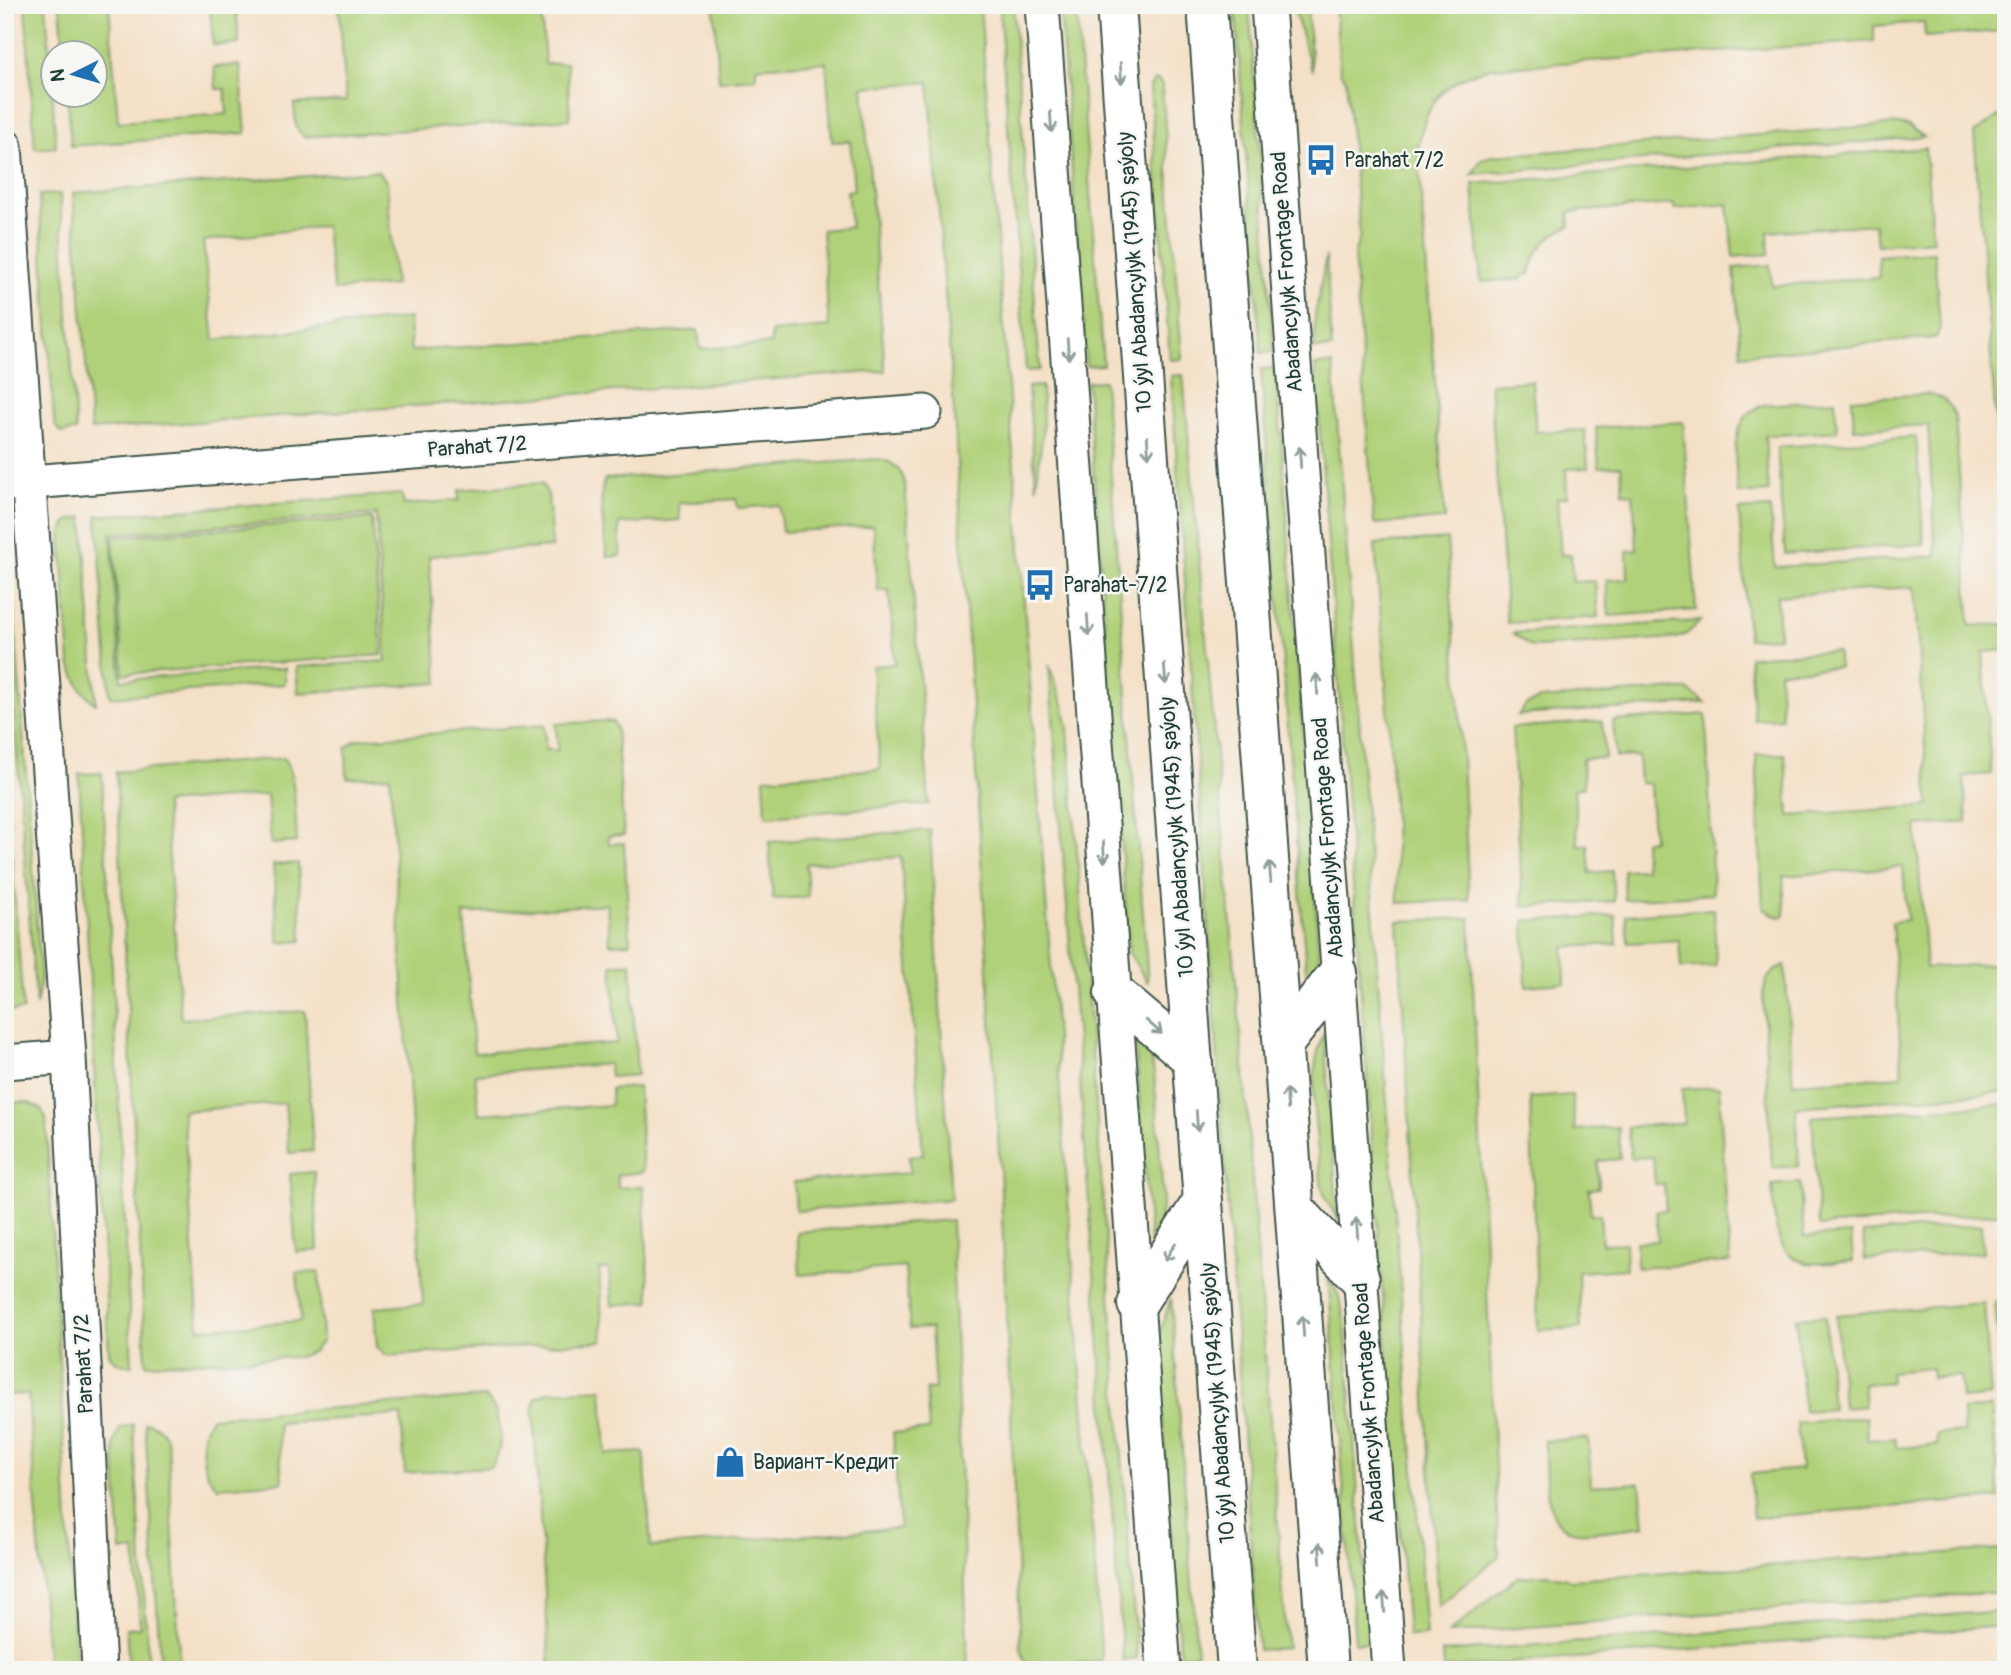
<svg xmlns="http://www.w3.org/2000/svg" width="2011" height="1675" viewBox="0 0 2011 1675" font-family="Pangolin,sans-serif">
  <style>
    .green { fill: #b0d179; stroke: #688756; stroke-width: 2 }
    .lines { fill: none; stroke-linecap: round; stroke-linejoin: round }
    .street-casing { stroke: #3f554a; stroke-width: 37 }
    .secondary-casing { stroke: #3f554a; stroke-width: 42 }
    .primary-casing { stroke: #3f554a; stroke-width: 42 }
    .street { stroke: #fff; stroke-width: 33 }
    .secondary { stroke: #fff; stroke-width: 38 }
    .primary { stroke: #fff; stroke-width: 38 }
    .oneway { stroke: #8f9e9a }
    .labels { text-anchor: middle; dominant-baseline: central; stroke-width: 5; stroke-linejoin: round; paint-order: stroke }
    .poi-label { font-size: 21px; fill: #1f3d34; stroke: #f6f6f2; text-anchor: start }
    .street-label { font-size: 21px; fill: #1f3d34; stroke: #f6f6f2 }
  </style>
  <rect width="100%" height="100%" fill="#f6f6f2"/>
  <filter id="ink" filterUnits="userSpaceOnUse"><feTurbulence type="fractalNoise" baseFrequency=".0143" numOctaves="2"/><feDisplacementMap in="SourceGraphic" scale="14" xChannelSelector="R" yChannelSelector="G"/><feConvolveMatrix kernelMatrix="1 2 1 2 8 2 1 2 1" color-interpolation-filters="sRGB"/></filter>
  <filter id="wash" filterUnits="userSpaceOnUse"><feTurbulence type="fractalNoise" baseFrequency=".00686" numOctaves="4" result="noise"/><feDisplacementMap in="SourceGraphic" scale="28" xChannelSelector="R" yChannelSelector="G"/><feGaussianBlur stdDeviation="1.57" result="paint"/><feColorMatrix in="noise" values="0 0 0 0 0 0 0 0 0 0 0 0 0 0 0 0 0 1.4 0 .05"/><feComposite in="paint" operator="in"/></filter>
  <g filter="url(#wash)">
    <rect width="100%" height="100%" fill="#f4e0c6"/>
    <path class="green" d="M 25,5 L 46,5 L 56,147 L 35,149 Z
      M 60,5 L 109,5 L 118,122 L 227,114 L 225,89 L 216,89 L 214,67 L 240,65 L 246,133 L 71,146 L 67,95 L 94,94 L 94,52 L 64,52 Z
      M 210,5 L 236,5 L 239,44 L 213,45 Z
      M 339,5 L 541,5 L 545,64 L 567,63 L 570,119 L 304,137 L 296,127 L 294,104 L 346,101 Z
      M 714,5 L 980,5 L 1102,1661 L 1027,1667 L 1021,1649 L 1000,1169 L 954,411 L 929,82 L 863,87 L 885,371 L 91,430 L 73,193 L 377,171 L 387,181 L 395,285 L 334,290 L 325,226 L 203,241 L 214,340 L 409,318 L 411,351 L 698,330 L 700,349 L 771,344 L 771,332 L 829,327 L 822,230 L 851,227 L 847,191 L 854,190 L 850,141 L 832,142 L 826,62 L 756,67 L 756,78 L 719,81 Z
      M 999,5 L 1013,5 L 1040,370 L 1026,371 Z
      M 1060,5 L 1076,5 L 1103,365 L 1086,366 Z
      M 1235,5 L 1249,5 L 1274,352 L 1261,353 Z
      M 1293,5 L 1307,5 L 1312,71 Z
      M 1335,5 L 2006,5 L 2006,90 L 2001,31 L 1925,37 L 1924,22 L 1874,26 L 1874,41 L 1491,68 C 1444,79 1425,102 1418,149 L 1445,519 L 1374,524 L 1354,255 L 1360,236 L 1346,79 L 1340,72 Z
      M 1155,80 L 1159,81 L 1162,85 L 1182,359 L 1170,360 L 1150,86 Z
      M 2006,111 L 2006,555 L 1974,133 Z
      M 1898,124 L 1909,126 L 1924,137 L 1472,174 L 1481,160 L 1492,156 Z
      M 1925,148 L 1933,240 L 1877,245 L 1875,224 L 1768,232 L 1769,254 L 1733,257 L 1728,204 L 1675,209 L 1674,204 L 1569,212 L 1570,226 C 1547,235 1534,250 1530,274 L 1523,275 L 1523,279 L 1481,282 L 1473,184 Z
      M 60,194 L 76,431 L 62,433 L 56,427 L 54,420 L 39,195 Z
      M 1934,252 L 1940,327 L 1937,336 L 1933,338 L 1741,355 L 1734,268 L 1770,265 L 1772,286 L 1879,277 L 1878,256 Z
      M 1326,256 L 1332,348 L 1314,349 L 1315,316 Z
      M 1333,364 L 1426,1635 L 1408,1636 L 1315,365 Z
      M 1276,368 L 1319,955 L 1317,966 L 1307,984 L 1261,369 Z
      M 1183,375 L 1245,1085 L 1287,1648 L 1258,1650 L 1171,376 Z
      M 1104,381 L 1148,983 L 1129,953 L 1087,382 Z
      M 1532,381 L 1536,432 L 1585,430 L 1588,468 L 1566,469 L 1567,497 L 1557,498 L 1561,555 L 1571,554 L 1573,582 L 1595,581 L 1598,617 L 1507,623 L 1490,384 Z
      M 1042,386 L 1043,429 L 1036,488 L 1028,387 Z
      M 1929,394 C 1943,396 1951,403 1955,417 L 1970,626 L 2006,624 L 2006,650 L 1983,652 L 1991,774 L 1964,776 L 1967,822 L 1916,826 L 1926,968 L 2006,963 L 2006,1092 L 1796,1107 L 1799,1166 L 1772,1168 L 1763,996 C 1765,979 1770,971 1785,965 L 1793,1083 L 1902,1076 L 1892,922 L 1907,920 L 1903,867 L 1783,876 L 1785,916 L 1778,917 L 1763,908 L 1756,755 L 1785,754 L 1789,816 L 1929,806 L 1914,587 L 1777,596 L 1779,637 L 1748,639 L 1739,510 L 1770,508 L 1775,567 L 1936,556 L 1928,425 L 1854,429 L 1852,399 Z
      M 1835,400 L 1837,431 L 1765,436 L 1769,492 L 1738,494 C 1736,463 1726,419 1763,405 Z
      M 1683,422 L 1696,610 L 1609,616 L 1606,580 L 1628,579 L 1627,551 L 1637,550 L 1633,494 L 1623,493 L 1621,466 L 1599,467 L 1596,428 Z
      M 1916,437 L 1924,544 L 1785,554 L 1777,447 Z
      M 878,459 C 892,461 902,469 905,484 L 929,804 L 766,816 L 764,778 L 880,769 L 872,666 L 895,664 L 889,590 L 878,591 L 873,526 L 782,532 L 779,505 L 738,508 L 736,499 L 679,503 L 680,520 L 619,524 L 621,556 L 607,557 C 605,535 597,498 605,479 Z
      M 542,483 L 548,495 L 552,547 L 429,556 L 438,683 L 298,693 L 296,667 L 386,661 L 376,514 L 111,534 L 121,680 L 285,668 L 285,684 L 110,697 L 97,516 L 402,494 L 404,505 L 459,500 L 459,490 Z
      M 83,517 L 96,704 L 95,704 L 81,689 L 70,664 L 61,534 L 68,521 Z
      M 372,518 L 382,655 L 123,674 L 113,537 Z
      M 5,524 L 8,529 L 41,979 L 36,1006 L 5,592 Z
      M 1447,539 L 1460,718 L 1469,900 L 1398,903 L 1389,723 L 1375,544 Z
      M 1701,621 L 1685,635 L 1676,638 L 1537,647 L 1530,646 L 1513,633 Z
      M 1837,651 L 1839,667 L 1779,671 L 1782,718 L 1754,720 L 1749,657 Z
      M 1049,665 L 1064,707 L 1068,730 L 1137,1658 L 1123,1660 Z
      M 1679,689 L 1688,690 L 1705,703 L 1518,715 L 1526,705 L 1540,699 Z
      M 1706,714 L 1713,894 L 1625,900 L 1623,870 L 1645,869 L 1644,841 L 1653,840 L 1650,784 L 1640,783 L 1638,756 L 1616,757 L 1613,721 Z
      M 607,721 L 613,722 L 616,728 L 624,835 L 608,836 L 609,844 L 624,843 L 630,943 L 610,944 L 607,904 L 464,914 L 474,1053 L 617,1043 L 612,965 L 631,963 L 637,1075 L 610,1077 L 609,1064 L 475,1074 L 479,1114 L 611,1105 L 611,1089 L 638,1087 L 643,1172 L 617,1175 L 618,1188 L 643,1186 L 650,1302 L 612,1305 L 609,1269 L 599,1269 L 603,1341 L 388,1356 L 377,1347 L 374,1308 L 423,1304 L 390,776 L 347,778 L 346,748 L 354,741 L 361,739 L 544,725 L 546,750 L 558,750 L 556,724 Z
      M 1602,721 L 1605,758 L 1582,759 L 1584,787 L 1574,789 L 1578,845 L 1588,845 L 1590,873 L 1612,871 L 1614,901 L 1523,907 L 1512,728 Z
      M 283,758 C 297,771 295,822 297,842 L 271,844 L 267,795 L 165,803 L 181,1019 L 305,1011 L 313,1151 L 289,1153 L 285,1103 L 183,1111 L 199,1329 L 301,1321 L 297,1273 L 319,1272 L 322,1341 L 313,1352 L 298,1357 L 146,1364 L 116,772 Z
      M 5,762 L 23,1010 L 5,1012 Z
      M 102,773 L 132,1365 C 121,1366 114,1363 109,1353 L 79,774 Z
      M 930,830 L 951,1199 L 796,1211 L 794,1182 L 910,1173 L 909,1156 L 923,1155 L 901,857 L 806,864 L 808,897 L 773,899 L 769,842 Z
      M 298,863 L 302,941 L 279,943 L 273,865 Z
      M 1714,909 L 1716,966 L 1681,968 L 1679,940 L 1628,943 L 1626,915 Z
      M 1615,915 L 1617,944 L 1564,947 L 1565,983 L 1526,986 L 1524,921 Z
      M 1470,918 L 1499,1556 L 1438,1606 L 1398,921 Z
      M 1324,1032 L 1338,1220 L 1325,1197 L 1321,1181 C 1317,1132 1305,1079 1324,1032 Z
      M 1135,1039 C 1148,1045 1151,1060 1154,1073 L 1163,1198 L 1160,1221 L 1150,1243 Z
      M 1719,1087 L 1730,1262 L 1637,1268 L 1636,1242 L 1658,1241 L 1656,1211 L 1666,1210 L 1664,1184 L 1655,1184 L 1653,1157 L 1631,1158 L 1628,1127 L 1684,1123 L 1682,1089 Z
      M 1572,1095 L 1575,1130 L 1618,1127 L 1620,1159 L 1598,1161 L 1599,1188 L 1589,1189 L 1591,1215 L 1600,1214 L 1602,1244 L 1625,1243 L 1626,1269 L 1578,1272 L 1581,1328 L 1538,1330 L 1530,1098 Z
      M 27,1102 L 41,1109 L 46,1118 L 76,1670 L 48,1670 L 28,1394 L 5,1395 L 5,1103 Z
      M 2006,1104 L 2006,1213 L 1819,1226 L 1812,1117 Z
      M 314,1172 L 318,1250 L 296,1252 L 290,1174 Z
      M 1800,1183 L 1804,1237 L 1851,1234 L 1853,1261 C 1839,1262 1823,1265 1808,1263 C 1772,1257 1774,1213 1772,1185 Z
      M 951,1220 L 968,1670 L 550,1670 L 533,1408 L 536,1398 L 547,1392 L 602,1389 L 606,1454 L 644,1452 L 651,1547 L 900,1528 L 893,1433 L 929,1430 L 926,1390 L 935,1389 L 931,1328 L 910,1329 L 905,1267 L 800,1275 L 797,1232 Z
      M 1981,1225 L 1983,1252 L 1865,1260 L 1863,1233 Z
      M 1328,1274 L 1339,1296 L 1345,1322 L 1369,1642 L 1355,1643 Z
      M 1171,1298 L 1197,1654 L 1180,1656 L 1157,1342 Z
      M 2006,1301 L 2006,1395 L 2002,1396 L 1995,1302 Z
      M 1984,1303 L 1991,1396 L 1962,1399 L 1960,1376 L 1932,1378 L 1931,1368 L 1890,1372 L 1891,1382 L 1863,1384 L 1865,1406 L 1843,1408 L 1836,1315 Z
      M 1825,1316 L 1832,1409 L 1804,1411 L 1796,1318 Z
      M 485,1397 C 502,1410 506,1452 490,1467 L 405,1473 L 401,1415 L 278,1423 L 282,1482 L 218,1487 C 200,1475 197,1432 212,1417 Z
      M 1992,1407 L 1999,1498 L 1753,1518 L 1750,1474 L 1801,1469 L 1797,1423 L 1866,1417 L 1867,1440 L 1895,1438 L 1896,1448 L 1937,1445 L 1937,1434 L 1964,1432 L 1963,1410 Z
      M 145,1423 C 157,1423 165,1433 168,1444 L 180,1670 L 161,1670 Z
      M 133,1424 L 149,1670 L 129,1670 L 126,1628 L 140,1627 L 135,1551 L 121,1551 L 114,1443 L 120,1428 Z
      M 1588,1438 L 1591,1486 L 1640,1483 L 1644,1526 C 1624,1528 1597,1534 1577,1532 C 1540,1527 1546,1468 1545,1441 Z
      M 1999,1549 L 2002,1592 L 1449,1633 L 1517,1577 L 1548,1575 L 1571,1580 Z
      M 2003,1611 L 2004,1626 L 1443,1668 L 1442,1652 Z"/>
  </g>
  <g filter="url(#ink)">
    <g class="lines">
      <defs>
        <path id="street" d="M 1042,5 L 1164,1670
          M 1268,5 L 1389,1670
          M 5,146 L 69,1057 L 99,1670
          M 5,484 L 925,412
          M 5,1062 L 69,1057"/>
        <path id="secondary" d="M 1283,1045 L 1338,973"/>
        <path id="primary" d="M 1116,5 L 1237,1670
          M 1207,5 L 1328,1670
          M 1114,993 L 1193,1060
          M 1295,1209 L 1360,1279
          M 1137,1304 L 1203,1200"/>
      </defs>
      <use href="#street" class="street-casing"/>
      <use href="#secondary" class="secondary-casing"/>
      <use href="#primary" class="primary-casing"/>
      <use href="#street" class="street"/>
      <use href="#secondary" class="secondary"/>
      <use href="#primary" class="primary"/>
    </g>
    <defs><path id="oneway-shaft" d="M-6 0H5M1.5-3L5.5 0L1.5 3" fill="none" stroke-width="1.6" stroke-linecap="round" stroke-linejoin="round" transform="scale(1.75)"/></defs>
    <g class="oneway">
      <use href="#oneway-shaft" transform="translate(1121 73) rotate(86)"/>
      <use href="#oneway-shaft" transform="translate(1051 122) rotate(86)"/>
      <use href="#oneway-shaft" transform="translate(1068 349) rotate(86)"/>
      <use href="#oneway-shaft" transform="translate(1148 447) rotate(86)"/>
      <use href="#oneway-shaft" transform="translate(1300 457) rotate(-94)"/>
      <use href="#oneway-shaft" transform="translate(1088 625) rotate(86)"/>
      <use href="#oneway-shaft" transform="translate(1165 674) rotate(86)"/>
      <use href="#oneway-shaft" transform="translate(1317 684) rotate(-94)"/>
      <use href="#oneway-shaft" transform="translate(1104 852) rotate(86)"/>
      <use href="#oneway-shaft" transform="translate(1270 872) rotate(-94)"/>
      <use href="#oneway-shaft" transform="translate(1154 1027) rotate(41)"/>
      <use href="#oneway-shaft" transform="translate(1287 1099) rotate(-94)"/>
      <use href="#oneway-shaft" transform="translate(1197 1121) rotate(86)"/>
      <use href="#oneway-shaft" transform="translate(1357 1228) rotate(-94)"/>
      <use href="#oneway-shaft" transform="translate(1170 1252) rotate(122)"/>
      <use href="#oneway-shaft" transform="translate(1303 1326) rotate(-94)"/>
      <use href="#oneway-shaft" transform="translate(1320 1553) rotate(-94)"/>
      <use href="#oneway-shaft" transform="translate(1384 1602) rotate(-94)"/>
    </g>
  </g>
  <defs>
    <symbol id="bus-bare" viewBox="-9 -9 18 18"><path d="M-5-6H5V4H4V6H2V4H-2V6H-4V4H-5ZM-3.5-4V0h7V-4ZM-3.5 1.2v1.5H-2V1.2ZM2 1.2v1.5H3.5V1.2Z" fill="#1f6fb2" stroke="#f6f6f2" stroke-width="2.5" paint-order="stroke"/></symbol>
    <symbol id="shop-bare" viewBox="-9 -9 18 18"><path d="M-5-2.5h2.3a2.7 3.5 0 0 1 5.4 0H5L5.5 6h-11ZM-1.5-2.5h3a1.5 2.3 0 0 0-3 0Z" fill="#1f6fb2" stroke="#f6f6f2" stroke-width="2.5" paint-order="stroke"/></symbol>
  </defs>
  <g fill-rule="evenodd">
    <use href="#bus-bare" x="1299" y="138" width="44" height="44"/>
    <use href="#bus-bare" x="1018" y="563" width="44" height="44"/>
    <use href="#shop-bare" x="708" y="1440" width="44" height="44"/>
  </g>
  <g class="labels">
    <g class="poi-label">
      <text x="1344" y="160">Parahat 7/2</text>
      <text x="1063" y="585">Parahat-7/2</text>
      <text x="753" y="1462">Вариант-Кредит</text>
    </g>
    <g class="street-label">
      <text transform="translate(1135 272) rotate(-94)">10 ýyl Abadançylyk (1945) şaýoly</text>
      <text transform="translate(1287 272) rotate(-94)">Abadancylyk Frontage Road</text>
      <text transform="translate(477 447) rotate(-4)">Parahat 7/2</text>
      <text transform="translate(1177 837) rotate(-94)">10 ýyl Abadançylyk (1945) şaýoly</text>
      <text transform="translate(1328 838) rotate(-94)">Abadancylyk Frontage Road</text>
      <text transform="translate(84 1364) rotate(-93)">Parahat 7/2</text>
      <text transform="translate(1218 1403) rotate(-94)">10 ýyl Abadançylyk (1945) şaýoly</text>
      <text transform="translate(1369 1403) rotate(-94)">Abadancylyk Frontage Road</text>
    </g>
  </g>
  <rect width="2011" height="1675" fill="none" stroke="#f6f6f2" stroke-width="28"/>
  <g transform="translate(74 74) rotate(265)"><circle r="33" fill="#f6f6f2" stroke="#a0aca6" stroke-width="2"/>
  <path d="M0-5L12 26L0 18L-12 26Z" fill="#1f6fb2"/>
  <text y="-10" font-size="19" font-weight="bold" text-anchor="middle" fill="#1f3d34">N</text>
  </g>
</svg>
